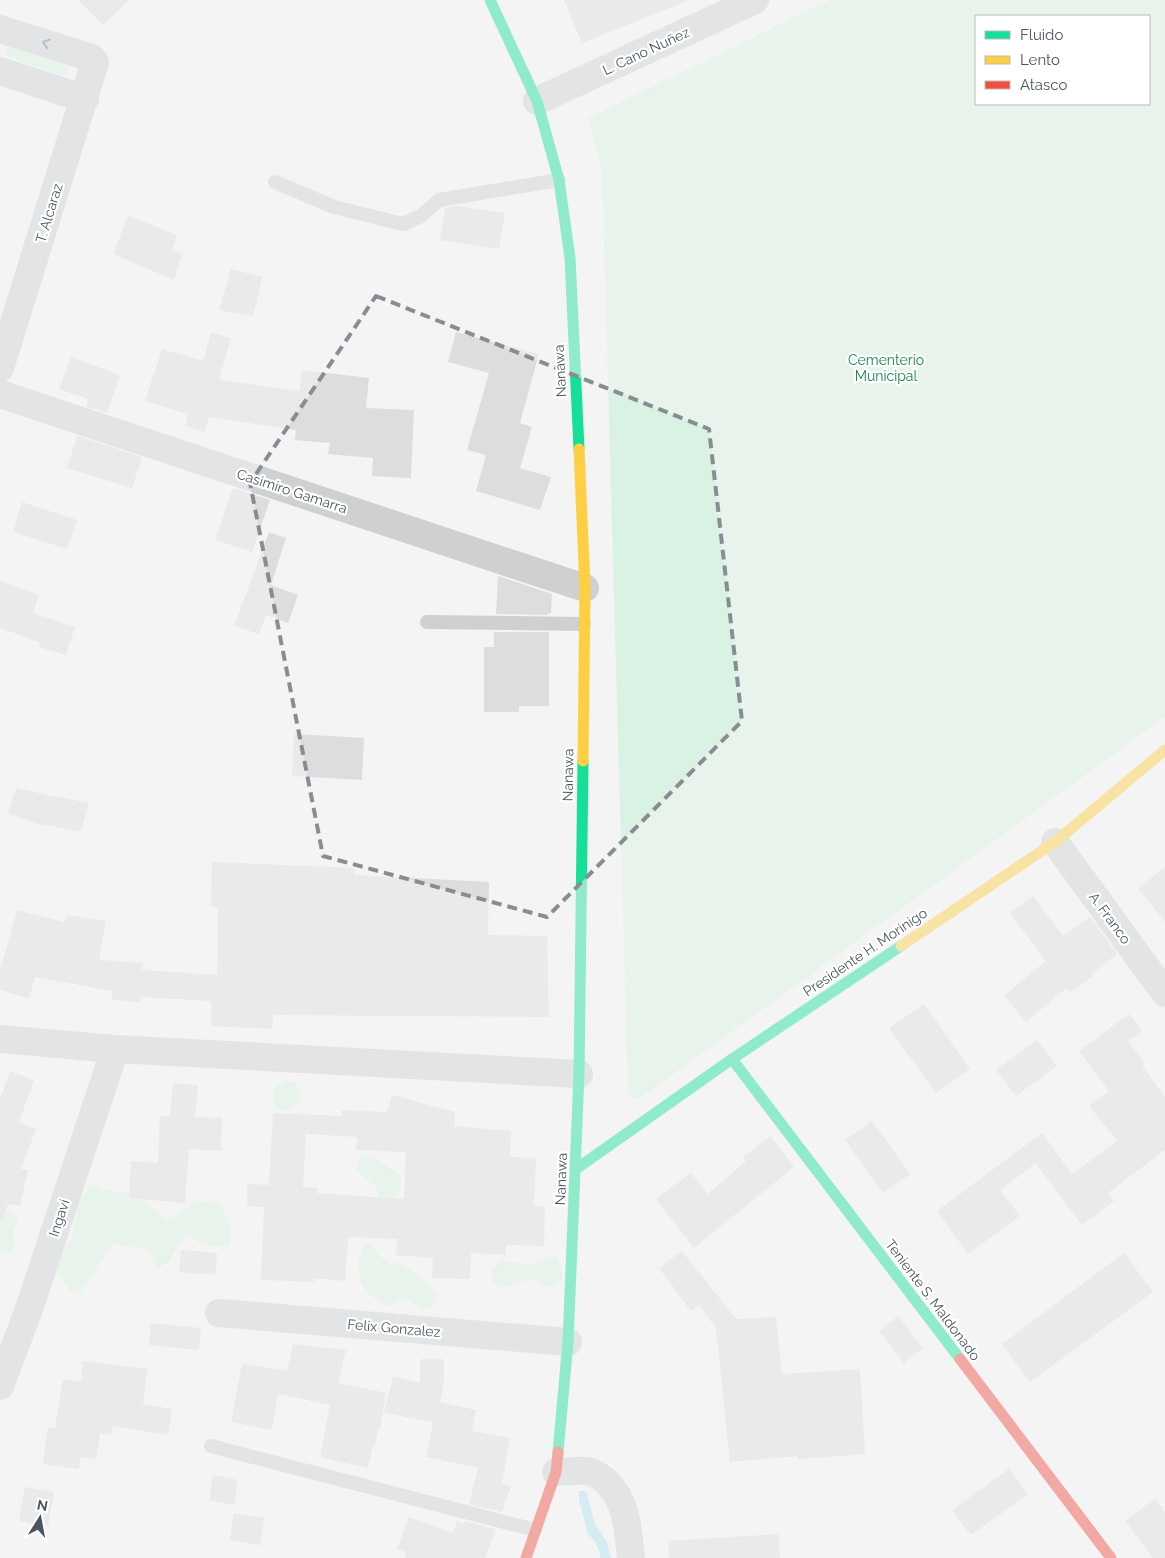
<svg xmlns="http://www.w3.org/2000/svg" width="1165" height="1558" viewBox="0 0 1165 1558" font-family="Raleway,sans-serif">
  <style>
    .green { fill: #d9f2e3; fill-rule: evenodd }
    .water { fill: #aee2f0 }
    .building { fill: #ddddde; fill-rule: evenodd }
    .lines { fill: none; stroke-linecap: round; stroke-linejoin: round }
    .lane { stroke: #ced0d2; stroke-width: 14 }
    .street { stroke: #ced0d2; stroke-width: 28 }
    .fast { stroke: #16e098; stroke-width: 11 }
    .slow { stroke: #ffcf43; stroke-width: 11 }
    .jam { stroke: #f24e42; stroke-width: 11 }
    .oneway { stroke: #727b83 }
    .marked { fill: none; stroke: #868d94; stroke-width: 4; stroke-dasharray: 10 6; stroke-linejoin: round }
    .labels { text-anchor: middle; dominant-baseline: central; stroke-width: 4.5; stroke-linejoin: round; paint-order: stroke }
    .street-label { font-size: 14px; fill: #4a5661; stroke: #fff }
    .park-label { font-size: 14px; fill: #17864f; stroke: #fff }
  </style>
  <rect width="100%" height="100%" fill="#f4f4f4"/>
  <path class="green" d="M 829,0 L 1165,0 L 1165,717 L 639,1099 L 628,1096 L 602,171 L 589,118 ZM 976,16 L 1149,16 L 1149,104 L 976,104 Z
    M 11,46 L 66,65 L 68,68 L 68,73 L 63,76 L 8,57 L 5,51 L 8,47 Z
    M 285,1080 L 296,1083 L 302,1093 L 298,1103 L 289,1111 L 277,1109 L 272,1099 L 276,1088 Z
    M 364,1155 L 375,1158 L 396,1172 L 401,1178 L 401,1189 L 394,1200 L 379,1197 L 375,1186 L 356,1170 L 359,1159 Z
    M 92,1183 L 102,1189 L 137,1195 L 166,1219 L 177,1216 L 196,1201 L 220,1204 C 228,1220 233,1228 229,1246 C 207,1248 203,1245 186,1234 L 168,1263 L 157,1268 L 146,1249 L 112,1244 L 82,1291 L 70,1291 L 57,1273 L 57,1262 L 74,1233 L 79,1200 Z
    M 0,1208 L 15,1215 L 19,1221 C 16,1225 13,1228 13,1233 C 13,1241 16,1246 9,1253 L 0,1253 Z
    M 368,1242 L 380,1256 L 390,1264 C 392,1263 396,1262 398,1263 C 404,1263 438,1289 438,1295 C 439,1300 434,1305 431,1309 L 421,1307 L 405,1298 L 390,1306 L 385,1305 L 366,1292 L 360,1280 L 358,1263 L 363,1245 Z
    M 552,1257 L 558,1258 L 563,1278 L 556,1286 C 553,1286 548,1286 544,1285 C 540,1284 537,1281 533,1280 C 517,1278 508,1297 491,1280 L 493,1268 L 501,1261 L 519,1262 L 529,1266 Z"/>
  <path class="water" d="M 579,1491 L 586,1491 L 595,1524 L 607,1542 L 611,1558 L 600,1558 L 600,1552 L 594,1540 L 588,1534 L 579,1500 Z"/>
  <path class="building" d="M 78,0 L 129,0 L 103,25 Z
    M 564,0 L 686,0 L 687,1 L 582,43 Z
    M 457,206 L 505,213 L 499,249 L 440,240 L 445,208 Z
    M 128,216 L 177,235 L 172,250 L 182,254 L 174,280 L 113,254 Z
    M 231,269 L 262,277 L 253,316 L 219,310 Z
    M 456,332 L 539,354 L 520,423 L 532,427 L 520,468 L 551,477 L 540,510 L 476,491 L 486,455 L 467,450 L 489,373 L 448,362 Z
    M 211,333 L 231,338 L 219,380 L 300,391 L 302,370 L 369,378 L 366,408 L 414,410 L 411,478 L 372,476 L 373,458 L 328,454 L 330,443 L 295,440 L 296,430 L 209,417 L 205,432 L 185,426 L 188,414 L 145,401 L 162,349 L 203,361 Z
    M 71,357 L 120,375 L 107,413 L 86,406 L 88,399 L 59,389 Z
    M 77,436 L 142,457 L 132,488 L 67,468 Z
    M 233,488 L 270,500 L 252,552 L 215,540 Z
    M 22,502 L 77,520 L 67,549 L 13,532 Z
    M 269,532 L 286,538 L 271,585 L 298,595 L 288,623 L 266,615 L 259,634 L 234,626 Z
    M 498,576 L 552,594 L 551,613 L 548,613 L 548,615 L 496,614 Z
    M 0,581 L 39,595 L 33,613 L 75,627 L 66,655 L 39,647 L 40,642 L 0,628 Z
    M 494,632 L 549,632 L 549,706 L 519,706 L 519,712 L 484,712 L 484,647 L 494,647 Z
    M 294,734 L 364,738 L 362,780 L 292,776 Z
    M 16,788 L 47,795 L 89,803 L 81,832 L 43,824 L 42,826 L 8,813 Z
    M 212,862 L 355,868 L 355,875 L 489,882 L 488,935 L 547,936 L 549,1017 L 273,1015 L 272,1029 L 211,1026 L 211,1001 L 140,997 L 140,1002 L 112,1000 L 112,991 L 35,977 L 29,998 L 0,990 L 0,972 L 17,910 L 65,922 L 66,915 L 106,921 L 99,960 L 143,963 L 142,970 L 217,975 L 218,907 L 211,906 Z
    M 1165,867 L 1165,922 L 1138,888 Z
    M 1033,896 L 1063,936 L 1090,917 L 1117,954 L 1091,975 L 1093,976 L 1070,993 L 1066,988 L 1026,1022 L 1004,996 L 1046,961 L 1010,913 Z
    M 924,1004 L 970,1069 L 936,1093 L 889,1028 Z
    M 1129,1014 L 1142,1031 L 1128,1041 L 1145,1063 L 1142,1066 L 1165,1097 L 1165,1150 L 1108,1193 L 1114,1201 L 1082,1225 L 1036,1163 L 1000,1190 L 1020,1216 L 968,1254 L 937,1211 L 1042,1133 L 1072,1174 L 1117,1141 L 1089,1106 L 1109,1091 L 1079,1051 Z
    M 1037,1040 L 1057,1066 L 1016,1096 L 996,1070 Z
    M 10,1071 L 34,1080 L 19,1122 L 36,1129 L 21,1169 L 28,1170 L 20,1206 L 8,1204 L 2,1220 L 0,1220 L 0,1099 Z
    M 173,1083 L 198,1085 L 195,1117 L 222,1118 L 221,1151 L 189,1149 L 185,1203 L 129,1198 L 131,1161 L 158,1163 L 160,1116 L 170,1116 Z
    M 392,1095 L 455,1112 L 454,1126 L 511,1131 L 510,1157 L 536,1158 L 534,1206 L 545,1206 L 544,1246 L 506,1245 L 506,1255 L 471,1253 L 470,1279 L 432,1278 L 433,1258 L 395,1255 L 398,1239 L 348,1237 L 345,1281 L 313,1278 L 314,1282 L 261,1280 L 264,1207 L 247,1206 L 247,1184 L 269,1185 L 273,1113 L 341,1116 L 342,1110 L 387,1112 ZM 306,1134 L 357,1137 L 356,1150 L 406,1152 L 404,1199 L 317,1193 L 317,1188 L 303,1187 Z
    M 872,1121 L 910,1174 L 883,1193 L 845,1140 Z
    M 771,1136 L 794,1167 L 694,1248 L 656,1199 L 691,1173 L 708,1194 L 746,1161 L 743,1157 Z
    M 181,1250 L 217,1253 L 215,1275 L 179,1272 Z
    M 682,1251 L 736,1319 L 776,1317 L 782,1374 L 860,1369 L 865,1454 L 798,1459 L 797,1456 L 730,1462 L 716,1328 L 699,1305 L 691,1311 L 659,1268 Z
    M 1124,1253 L 1153,1292 L 1030,1382 L 1002,1344 Z
    M 898,1316 L 923,1348 L 904,1363 L 879,1331 Z
    M 151,1323 L 201,1328 L 199,1350 L 149,1345 Z
    M 293,1344 L 346,1350 L 338,1383 L 386,1393 L 380,1429 L 378,1428 L 375,1446 L 373,1446 L 368,1468 L 320,1457 L 330,1405 L 278,1394 L 272,1430 L 231,1422 L 242,1364 L 287,1371 Z
    M 420,1359 L 444,1359 L 444,1380 L 440,1402 L 476,1410 L 472,1431 L 510,1438 L 502,1483 L 511,1486 L 502,1512 L 469,1504 L 478,1468 L 426,1457 L 433,1422 L 384,1413 L 393,1376 L 420,1383 Z
    M 83,1361 L 147,1369 L 143,1404 L 172,1409 L 168,1435 L 112,1426 L 111,1435 L 100,1433 L 96,1459 L 80,1457 L 79,1469 L 43,1464 L 48,1427 L 55,1428 L 63,1379 L 81,1382 Z
    M 1009,1469 L 1028,1494 L 971,1535 L 952,1510 Z
    M 213,1475 L 238,1480 L 234,1505 L 209,1500 Z
    M 25,1487 L 54,1492 L 48,1526 L 19,1521 Z
    M 1155,1499 L 1165,1512 L 1165,1558 L 1153,1558 L 1125,1521 Z
    M 234,1513 L 264,1518 L 260,1545 L 230,1540 Z
    M 409,1517 L 453,1533 L 457,1521 L 464,1524 L 464,1521 L 496,1529 L 485,1558 L 405,1558 L 406,1552 L 397,1549 Z
    M 778,1534 L 780,1558 L 669,1558 L 668,1541 Z"/>
  <g class="lines">
    <path class="lane" d="M 275,182 L 334,207 L 403,224 L 421,216 L 439,200 L 559,180
      M 427,622 L 584,624
      M 211,1446 L 535,1530"/>
    <path class="street" d="M 0,29 L 92,58 L 95,62 L 0,368
      M 0,71 L 85,99
      M 537,101 L 755,0
      M 0,394 L 585,588
      M 1055,842 L 1165,993
      M 0,1039 L 115,1049 L 579,1074
      M 219,1313 L 568,1342
      M 0,1386 L 29,1309 L 115,1049
      M 556,1472 C 566,1472 582,1469 591,1472 C 626,1487 628,1526 631,1558"/>
    <path class="fast" d="M 490,0 L 537,101 L 559,180 L 570,258 L 579,449
      M 732,1059 L 960,1359
      M 576,1169 L 732,1059 L 901,946
      M 558,1452 L 568,1342 L 579,1074 L 583,761"/>
    <path class="slow" d="M 579,449 L 585,588 L 583,761
      M 901,946 L 1055,842 L 1165,750"/>
    <path class="jam" d="M 960,1359 L 1111,1558
      M 526,1558 L 556,1472 L 558,1452"/>
  </g>
  <defs><path id="oneway-chevron" d="M-2-3.5L2.5 0L-2 3.5" fill="none" stroke-width="1.6" stroke-linecap="round" stroke-linejoin="round" transform="scale(1.25)"/></defs>
  <use class="oneway" href="#oneway-chevron" transform="translate(46 43) rotate(-162)"/>
  <path d="M0 0H1165V1558H0ZM 376,296 L 709,429 L 742,721 L 547,917 L 323,856 L 250,483 Z" fill="#f4f4f4" fill-opacity=".55" fill-rule="evenodd"/>
  <path class="marked" d="M 376,296 L 709,429 L 742,721 L 547,917 L 323,856 L 250,483 Z"/>
  <g class="labels">
    <g class="street-label">
      <text transform="translate(646 51) rotate(-25)">L. Cano Nuñez</text>
      <text transform="translate(49 213) rotate(-73)">T. Alcaraz</text>
      <text transform="translate(560 371) rotate(-93)">Nanawa</text>
      <text transform="translate(292 491) rotate(18)">Casimiro Gamarra</text>
      <text transform="translate(568 775) rotate(-89)">Nanawa</text>
      <text transform="translate(1110 918) rotate(54)">A. Franco</text>
      <text transform="translate(865 952) rotate(-34)">Presidente H. Morinigo</text>
      <text transform="translate(561 1179) rotate(-88)">Nanawa</text>
      <text transform="translate(59 1218) rotate(-72)">Ingavi</text>
      <text transform="translate(933 1300) rotate(53)">Teniente S. Maldonado</text>
      <text transform="translate(394 1328) rotate(5)">Felix Gonzalez</text>
    </g>
    <g class="park-label">
      <text x="886" y="360">Cementerio<tspan x="886" dy="16">Municipal</tspan></text>
    </g>
  </g>
  <rect x="975" y="15" width="175" height="90" fill="#ffffff" stroke="#b7bbc0"/>
  <rect x="985" y="31" width="25" height="8" fill="#16e098" stroke="#b7bbc0"/>
  <text x="1020" y="40" font-size="15" fill="#4a5661">Fluido</text>
  <rect x="985" y="56" width="25" height="8" fill="#ffcf43" stroke="#b7bbc0"/>
  <text x="1020" y="65" font-size="15" fill="#4a5661">Lento</text>
  <rect x="985" y="81" width="25" height="8" fill="#f24e42" stroke="#b7bbc0"/>
  <text x="1020" y="90" font-size="15" fill="#4a5661">Atasco</text>
  <g transform="translate(40 1518) rotate(11)" stroke="#ffffff" stroke-width="4" paint-order="stroke">
  <path d="M0-4L9 19L0 12L-9 19Z" fill="#4a5661"/>
  <text y="-8" font-size="14" font-weight="bold" text-anchor="middle" fill="#4a5661">N</text>
  </g>
</svg>
